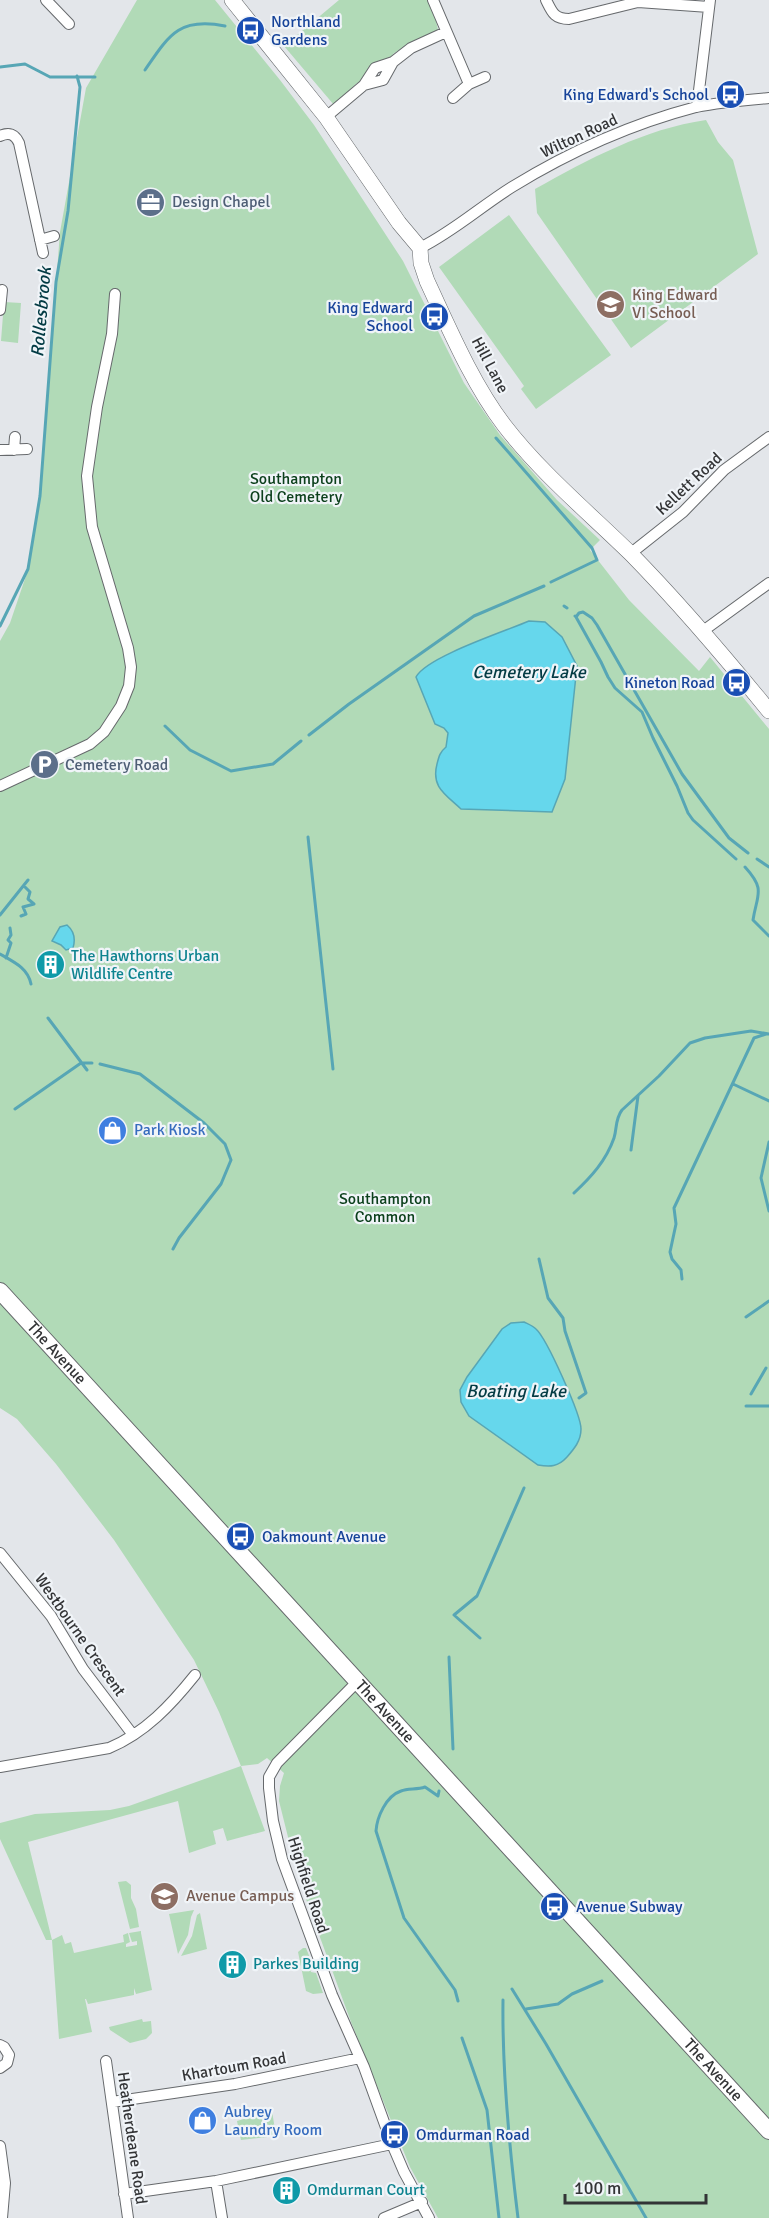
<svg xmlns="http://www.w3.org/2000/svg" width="769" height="2218" viewBox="0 0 769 2218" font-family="Signika,sans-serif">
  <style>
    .green { fill: #b1dab7 }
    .water { fill: #66d7ec; stroke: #57a6b5; stroke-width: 1.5 }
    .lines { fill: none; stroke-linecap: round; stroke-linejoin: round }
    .stream { stroke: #57a6b5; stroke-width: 3 }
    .street-casing { stroke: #66696c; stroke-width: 12 }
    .secondary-casing { stroke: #66696c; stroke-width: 16 }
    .primary-casing { stroke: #66696c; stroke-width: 18 }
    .street { stroke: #fff; stroke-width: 10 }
    .secondary { stroke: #fff; stroke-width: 15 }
    .primary { stroke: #fff; stroke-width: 16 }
    .labels { text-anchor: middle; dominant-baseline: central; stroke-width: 4.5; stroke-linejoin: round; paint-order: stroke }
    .transit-label { font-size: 16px; fill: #164399; stroke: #f0f4f8; text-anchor: start }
    .street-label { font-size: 16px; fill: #333436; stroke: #f0f4f8 }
    .service-label { font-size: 16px; fill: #4e5e75; stroke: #f0f4f8; text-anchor: start }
    .education-label { font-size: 16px; fill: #785e54; stroke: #f0f4f8; text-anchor: start }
    .park-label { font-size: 16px; fill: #0c401c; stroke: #f0f4f8 }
    .culture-label { font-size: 16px; fill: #0d838f; stroke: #f0f4f8; text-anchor: start }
    .shop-label { font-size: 16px; fill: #366cbe; stroke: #f0f4f8; text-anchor: start }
    .water-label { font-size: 18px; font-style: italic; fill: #033b44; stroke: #f0f4f8 }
  </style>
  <rect width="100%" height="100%" fill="#e3e6ea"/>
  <path class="green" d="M 137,0 L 215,0 L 280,80 L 314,125 L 403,261 L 464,383 L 500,435 L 557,500 L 600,540 L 590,550 L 629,600 L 699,671 L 710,657 L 769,729 L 769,2218 L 438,2218 L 410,2167 L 351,2022 L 306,1899 L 294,1861 L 279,1801 L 280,1786 L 284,1773 L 267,1758 L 258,1764 L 241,1766 L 265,1831 L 227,1841 L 223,1828 L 213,1831 L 216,1844 L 189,1853 L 178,1801 L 28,1842 L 52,1940 L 62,1935 L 65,1944 L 71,1942 L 74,1953 L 124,1942 L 123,1935 L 128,1933 L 130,1942 L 126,1944 L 126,1947 L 137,1945 L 137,1941 L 132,1942 L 129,1933 L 141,1931 L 141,1933 L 152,1990 L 136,1994 L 134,1988 L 134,1995 L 88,2004 L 86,1999 L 85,1999 L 92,2032 L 59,2039 L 52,1940 L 46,1940 L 0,1839 L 0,1823 L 35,1814 L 110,1810 L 129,1806 L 241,1766 L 219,1712 L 194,1660 L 114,1540 L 56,1464 L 17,1419 L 0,1408 L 0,641 L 10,623 L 28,570 L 40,496 L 60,232 L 86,88 Z
    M 339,0 L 428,0 L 432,2 L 438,30 C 423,39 407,44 393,54 L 392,59 L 363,82 L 357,83 L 334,105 L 284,46 Z
    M 706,120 L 718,142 L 733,160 L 758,254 L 631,348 L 537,213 L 535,189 C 589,159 644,129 706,120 Z
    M 509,215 L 611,355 L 536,409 L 521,389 L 524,386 L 439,267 Z
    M 4,302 L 21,303 L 18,343 L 1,341 Z
    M 126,1881 L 131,1885 L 131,1898 L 136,1909 L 139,1927 L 130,1929 L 118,1882 Z
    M 194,1910 L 191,1917 L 188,1935 L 178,1954 L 169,1914 Z
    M 200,1913 L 207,1949 L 181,1956 L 192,1936 L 197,1915 Z
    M 303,1948 L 306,1948 L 312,1963 L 310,1967 L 311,1972 L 316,1973 L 323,1993 L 313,1994 L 306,1991 L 298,1952 Z
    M 142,2019 L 143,2022 L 151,2021 L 152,2033 L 146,2039 L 130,2043 L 110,2030 L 109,2027 Z
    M 272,2111 L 276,2136 L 241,2140 L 237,2121 Z"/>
  <path class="water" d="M 529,621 L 545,622 L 562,637 L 577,666 L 565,779 L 552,812 L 461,809 C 445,794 431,787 437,764 C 439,756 440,752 446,747 L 448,733 L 444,728 L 435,724 L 416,677 C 426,657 506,631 529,621 Z
    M 67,925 C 74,931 76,938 73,948 L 66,950 L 61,945 L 52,941 L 60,927 Z
    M 524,1322 C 528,1324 533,1326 536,1329 C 547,1339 581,1415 581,1429 C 581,1441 574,1449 567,1457 C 558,1467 550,1467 538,1465 L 469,1416 L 461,1402 L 460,1390 L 467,1377 L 502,1329 L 511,1323 Z"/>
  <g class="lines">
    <path class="stream" d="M 0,67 L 25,64 L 50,77 L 95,77
      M 145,70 C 169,35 179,17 225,26
      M 496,438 L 592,548 L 597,560 L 551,582
      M 564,606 L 567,608
      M 575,616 L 576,617 L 579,613 L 583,612 L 592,618 L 597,625 L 682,774 L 729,838 L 748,853
      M 576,617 L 601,662 L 608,677 L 615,688 L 642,712 L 653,738 L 677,786 L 688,813 L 693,820 L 736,859
      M 0,626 L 28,569 L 40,496 L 56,282 L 68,211 L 80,87 L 77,76
      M 165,726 L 190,750 L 231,771 L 273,764 L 301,741
      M 309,735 L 349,704 L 474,616 L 544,586
      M 308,837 L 333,1069
      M 757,859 L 769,867
      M 745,867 C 766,890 757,894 753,920 L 769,936
      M 0,915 L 28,880
      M 21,916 L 26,914 L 23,907 L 34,904 L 28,899 L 30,892 L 24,886
      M 0,954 C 14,962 28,968 31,984
      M 6,958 L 11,943 L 8,940 L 11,935 L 10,928
      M 48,1018 L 87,1070
      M 100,1064 L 140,1074 L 204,1123 L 225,1144 L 231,1160 L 221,1184 L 179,1238 L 173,1249
      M 733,1084 L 769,1101
      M 15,1109 L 81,1063 L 92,1063
      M 769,1142 L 761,1178 L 769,1211
      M 631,1150 L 638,1096
      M 574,1193 C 591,1177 606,1161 614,1138 C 617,1129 615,1119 622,1110 L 659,1076 L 690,1043 L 705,1038 L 751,1031 L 769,1034
      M 539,1259 L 548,1298 L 563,1318 L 565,1331 L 586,1393 L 579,1398
      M 682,1279 L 681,1270 L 672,1259 L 670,1252 L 676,1224 L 674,1208 L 754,1038 L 766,1034
      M 746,1317 L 769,1301
      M 751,1394 L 766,1368
      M 746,1406 L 769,1406
      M 480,1638 L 454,1615 L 477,1596 L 524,1488
      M 449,1657 L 453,1749
      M 439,1791 L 438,1796 L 425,1787 C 417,1790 408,1788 401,1791 C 386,1796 377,1817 376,1831 L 404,1918 L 455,1990 L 458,2001
      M 512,1989 L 546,2044 L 646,2218
      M 503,2000 C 502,2073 509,2145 518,2218
      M 526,2009 L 558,2004 L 572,1994 L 602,1981
      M 462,2038 L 487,2110 L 499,2218"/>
    <defs>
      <path id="street" d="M 46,0 L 69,24
        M 433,0 L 469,84
        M 546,0 C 552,12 554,19 569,19 L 638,2 L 709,7
        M 364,85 L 383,80 L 393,62
        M 453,98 L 469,84 L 485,77
        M 697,107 L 710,0
        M 326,117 L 364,85 L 375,68 L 393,62 L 411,48 L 446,32
        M 0,136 C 9,132 15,134 19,143 L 43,253
        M 40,240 L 54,236
        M 420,248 C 454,231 480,207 512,187 C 569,152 631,124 696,107 C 720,102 745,100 769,98
        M 0,310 L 2,290
        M 0,450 L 27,449
        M 14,450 L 15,437
        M 630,554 L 683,512 L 724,470 L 769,437
        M 703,631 L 769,583
        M 0,786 L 90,744 L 104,732 L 121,706 L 129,686 L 131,667 L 128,648 L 92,527 L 87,476 L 97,407 L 112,334 L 115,294
        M 0,1553 L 51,1616 L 83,1669 L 133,1735
        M 358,1681 L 277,1763 L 269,1777 L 269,1788 L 273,1821 L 282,1859 L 332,1995 L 364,2067 L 392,2144 L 404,2172 L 429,2218
        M 0,1767 L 109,1748 C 145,1733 171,1705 195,1675
        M 0,2045 L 4,2047 L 9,2055 L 7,2063 L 0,2068
        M 106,2061 L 128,2218
        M 112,2102 L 235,2084 L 360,2058
        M 0,2146 L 5,2183 L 2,2218
        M 216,2181 L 222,2218
        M 124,2194 L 216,2181 L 392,2144
        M 384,2218 L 422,2202"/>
      <path id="secondary" d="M 232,0 L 326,117 L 399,223 L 420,248 L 421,263 L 427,281 C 449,328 472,383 504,425 C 541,473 588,512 631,554 C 680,604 725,657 769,711"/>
      <g id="primary">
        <path id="s1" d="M 0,1291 L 769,2131"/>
      </g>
    </defs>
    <use href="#street" class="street-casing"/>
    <use href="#secondary" class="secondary-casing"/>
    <use href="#primary" class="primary-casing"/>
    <use href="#street" class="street"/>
    <use href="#secondary" class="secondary"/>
    <use href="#primary" class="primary"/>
  </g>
  <defs>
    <symbol id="bus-disc" viewBox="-11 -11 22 22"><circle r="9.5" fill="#1a4fb4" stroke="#f0f4f8"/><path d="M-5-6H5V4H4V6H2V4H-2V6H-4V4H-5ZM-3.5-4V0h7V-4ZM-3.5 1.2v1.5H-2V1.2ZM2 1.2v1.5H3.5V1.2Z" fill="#fff"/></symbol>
    <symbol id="office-disc" viewBox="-11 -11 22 22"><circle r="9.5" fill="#5c6f8a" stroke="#f0f4f8"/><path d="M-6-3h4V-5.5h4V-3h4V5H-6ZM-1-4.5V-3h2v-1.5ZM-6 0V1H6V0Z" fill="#fff"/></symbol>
    <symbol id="school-disc" viewBox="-11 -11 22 22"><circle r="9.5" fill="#8d6e63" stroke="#f0f4f8"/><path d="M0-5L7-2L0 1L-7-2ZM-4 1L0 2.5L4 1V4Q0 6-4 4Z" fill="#fff"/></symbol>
    <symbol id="parking-disc" viewBox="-11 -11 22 22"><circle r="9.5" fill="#5c6f8a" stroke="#f0f4f8"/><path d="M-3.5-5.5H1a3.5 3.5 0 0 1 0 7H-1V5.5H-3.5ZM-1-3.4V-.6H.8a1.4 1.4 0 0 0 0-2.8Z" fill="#fff"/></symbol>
    <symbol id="building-disc" viewBox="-11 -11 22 22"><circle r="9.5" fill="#0f9aa8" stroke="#f0f4f8"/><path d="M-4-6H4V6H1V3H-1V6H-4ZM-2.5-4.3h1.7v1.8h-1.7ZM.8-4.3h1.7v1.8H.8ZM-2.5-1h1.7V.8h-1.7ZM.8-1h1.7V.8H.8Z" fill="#fff"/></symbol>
    <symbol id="shop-disc" viewBox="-11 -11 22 22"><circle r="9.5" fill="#3f7fe0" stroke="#f0f4f8"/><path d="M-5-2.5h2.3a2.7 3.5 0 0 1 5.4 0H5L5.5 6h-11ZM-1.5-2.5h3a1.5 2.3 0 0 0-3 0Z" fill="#fff"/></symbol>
    <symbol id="university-disc" viewBox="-11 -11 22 22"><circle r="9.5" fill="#8d6e63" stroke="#f0f4f8"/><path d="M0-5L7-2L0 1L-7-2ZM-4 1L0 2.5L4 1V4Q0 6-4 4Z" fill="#fff"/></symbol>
  </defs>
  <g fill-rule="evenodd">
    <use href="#bus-disc" x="234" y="14" width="33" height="33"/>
    <use href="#bus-disc" x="714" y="78" width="33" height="33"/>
    <use href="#office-disc" x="134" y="186" width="33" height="33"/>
    <use href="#school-disc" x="594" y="288" width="33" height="33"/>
    <use href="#bus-disc" x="418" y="300" width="33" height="33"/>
    <use href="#bus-disc" x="720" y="666" width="33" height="33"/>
    <use href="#parking-disc" x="28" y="748" width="33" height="33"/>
    <use href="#building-disc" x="34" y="948" width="33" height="33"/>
    <use href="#shop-disc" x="96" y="1114" width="33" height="33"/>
    <use href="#bus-disc" x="224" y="1520" width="33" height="33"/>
    <use href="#university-disc" x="148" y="1880" width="33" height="33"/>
    <use href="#bus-disc" x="538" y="1890" width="33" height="33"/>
    <use href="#building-disc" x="216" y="1948" width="33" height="33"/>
    <use href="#shop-disc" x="186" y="2104" width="33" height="33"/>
    <use href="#bus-disc" x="378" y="2118" width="33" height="33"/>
    <use href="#building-disc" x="270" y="2174" width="33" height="33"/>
  </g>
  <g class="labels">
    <g class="transit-label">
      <text x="271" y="22">Northland<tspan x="271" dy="18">Gardens</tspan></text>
      <text x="709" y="95" text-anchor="end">King Edward's School</text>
      <text x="413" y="308" text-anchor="end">King Edward<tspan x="413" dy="18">School</tspan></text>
      <text x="715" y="683" text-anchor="end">Kineton Road</text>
      <text x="262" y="1537">Oakmount Avenue</text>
      <text x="576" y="1907">Avenue Subway</text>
      <text x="416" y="2135">Omdurman Road</text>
    </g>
    <g class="street-label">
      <text transform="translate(579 136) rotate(-25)">Wilton Road</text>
      <text transform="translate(490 365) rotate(62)">Hill Lane</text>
      <text transform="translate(689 484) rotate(-43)">Kellett Road</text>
      <text stroke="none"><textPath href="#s1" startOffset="84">The Avenue</textPath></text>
      <text transform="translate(80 1635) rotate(55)">Westbourne Crescent</text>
      <text stroke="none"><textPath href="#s1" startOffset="570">The Avenue</textPath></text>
      <text transform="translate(308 1885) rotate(72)">Highfield Road</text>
      <text transform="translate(234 2067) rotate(-10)">Khartoum Road</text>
      <text stroke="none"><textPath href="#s1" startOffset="1056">The Avenue</textPath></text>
      <text transform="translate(132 2138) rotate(82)">Heatherdeane Road</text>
    </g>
    <g class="service-label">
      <text x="172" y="202">Design Chapel</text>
      <text x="65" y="765">Cemetery Road</text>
    </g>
    <g class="education-label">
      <text x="632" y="295">King Edward<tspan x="632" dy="18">VI School</tspan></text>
      <text x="186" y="1896">Avenue Campus</text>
    </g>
    <g class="park-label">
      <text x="296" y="479">Southampton<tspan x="296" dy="18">Old Cemetery</tspan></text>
      <text x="385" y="1199">Southampton<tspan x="385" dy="18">Common</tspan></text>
    </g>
    <g class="culture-label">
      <text x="71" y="956">The Hawthorns Urban<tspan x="71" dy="18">Wildlife Centre</tspan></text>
      <text x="253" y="1964">Parkes Building</text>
      <text x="307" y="2190">Omdurman Court</text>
    </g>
    <g class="shop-label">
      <text x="134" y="1130">Park Kiosk</text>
      <text x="224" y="2112">Aubrey<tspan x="224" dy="18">Laundry Room</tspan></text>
    </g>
    <g class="water-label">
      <text transform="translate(41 312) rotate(-85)">Rollesbrook</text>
      <text x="529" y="672">Cemetery Lake</text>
      <text x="516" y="1391">Boating Lake</text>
    </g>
  </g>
  <path d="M565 2194v9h141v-9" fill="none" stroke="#333436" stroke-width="3"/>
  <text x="574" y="2194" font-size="18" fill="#333436" stroke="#f0f4f8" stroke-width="4.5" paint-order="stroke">100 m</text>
</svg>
